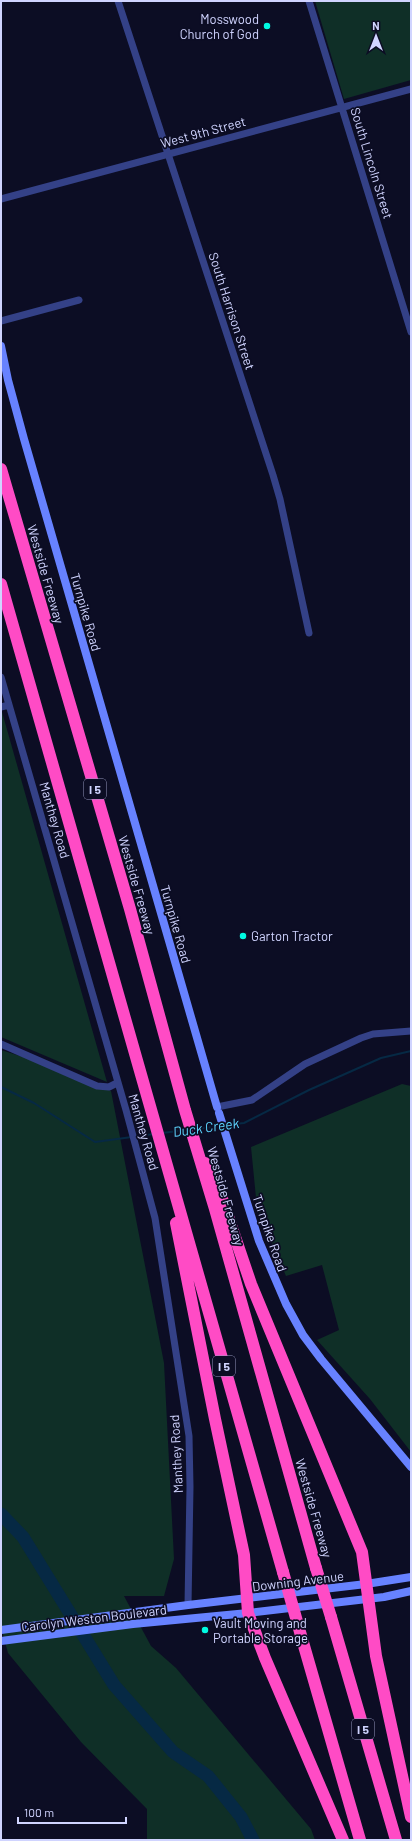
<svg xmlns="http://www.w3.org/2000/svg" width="412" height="1841" viewBox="0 0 412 1841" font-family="Barlow,sans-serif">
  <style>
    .green { fill: #0f2f27 }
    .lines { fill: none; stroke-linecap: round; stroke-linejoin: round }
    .stream { stroke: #062944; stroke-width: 2 }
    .river { stroke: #062944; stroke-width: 13 }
    .street { stroke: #344187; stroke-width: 7 }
    .secondary { stroke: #6782ff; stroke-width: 8 }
    .highway { stroke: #ff4bc5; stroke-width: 12 }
    .highway-bridge { stroke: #ff4bc5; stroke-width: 12 }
    .poi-dot { fill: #00fbe2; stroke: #0c0d24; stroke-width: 1.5 }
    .labels { text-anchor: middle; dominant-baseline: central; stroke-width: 3.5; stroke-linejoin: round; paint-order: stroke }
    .shield { fill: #0c0d24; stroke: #9598bd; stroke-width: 1 }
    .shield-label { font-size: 12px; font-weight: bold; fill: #d0d4ff }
    .poi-label { font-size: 13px; fill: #d0d4ff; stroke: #0c0d24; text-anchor: start }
    .street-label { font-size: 13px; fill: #d0d4ff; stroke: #0c0d24 }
    .water-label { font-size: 14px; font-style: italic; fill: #5ed5ff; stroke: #0c0d24 }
  </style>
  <rect width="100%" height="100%" fill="#0c0d24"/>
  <path class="green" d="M 315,1 L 411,1 L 411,80 L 344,99 Z
    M 1,712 L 2,712 L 107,1082 L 1,1037 Z
    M 1,1050 L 39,1062 L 111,1091 L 164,1363 L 174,1559 L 164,1596 L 124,1596 L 151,1646 L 176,1668 L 311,1829 L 315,1840 L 147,1840 L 147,1809 L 81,1742 L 8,1653 L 1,1627 Z
    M 402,1084 L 411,1086 L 411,1452 L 370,1399 L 317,1340 L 339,1330 L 322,1265 L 286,1276 L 257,1208 L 251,1147 Z"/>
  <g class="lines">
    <path class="stream" d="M 1,1087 L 34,1103 L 95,1142 L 154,1134
      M 226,1125 L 244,1123 L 309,1090 L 381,1058 L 411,1051
      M 196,1129 L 222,1126
      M 162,1133 L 186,1130"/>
    <path class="river" d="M 1,1514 L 23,1537 L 114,1685 L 173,1752 L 208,1776 L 241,1817 L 253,1840"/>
    <path class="street" d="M 118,1 L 273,475 L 280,499 L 309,633
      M 309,1 L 411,332
      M 1,199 L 411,89
      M 1,321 L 79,300
      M 1,677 L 126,1110 L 155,1218 L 189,1436 L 190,1487 L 188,1605
      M 1,707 L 9,705
      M 1,1044 L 97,1086 L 109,1087 L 117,1083
      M 219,1113 L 217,1107 L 252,1100 L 305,1064 L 361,1038 L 373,1034 L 411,1031"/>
    <path class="secondary" d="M 1,346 L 8,380 L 24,439 L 217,1107
      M 219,1113 L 259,1241 L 286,1304 L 303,1335 L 321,1359 L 411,1467
      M 1,1630 L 188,1605 L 366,1584 L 411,1577
      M 1,1641 L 133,1624 L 248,1613 L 384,1597 L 411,1591"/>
    <path class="highway" d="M 1,469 L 130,909 L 185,1110 L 215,1209 L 316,1568
      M 1,584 L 283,1572
      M 205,1163 L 214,1175 L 251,1284 L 362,1552 L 376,1656 L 411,1817
      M 176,1223 L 215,1419 L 244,1555 L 248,1613 L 265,1658 L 343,1840
      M 331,1617 L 396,1840
      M 298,1625 L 360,1840"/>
    <path class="highway-bridge" d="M 316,1568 L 331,1617
      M 283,1572 L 298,1625"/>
  </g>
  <g class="poi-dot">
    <circle cx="267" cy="26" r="4"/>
    <circle cx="243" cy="936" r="4"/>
    <circle cx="205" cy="1630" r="4"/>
  </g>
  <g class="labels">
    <g class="shield">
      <rect x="84" y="779" width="22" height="20" rx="3"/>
      <rect x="213" y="1356" width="22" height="20" rx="3"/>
      <rect x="352" y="1719" width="22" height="20" rx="3"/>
    </g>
    <g class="shield-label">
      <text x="95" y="789">I 5</text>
      <text x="224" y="1366">I 5</text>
      <text x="363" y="1729">I 5</text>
    </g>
    <g class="poi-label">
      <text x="259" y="19" text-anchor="end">Mosswood<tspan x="259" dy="15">Church of God</tspan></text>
      <text x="251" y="936">Garton Tractor</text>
      <text x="213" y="1623">Vault Moving and<tspan x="213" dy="15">Portable Storage</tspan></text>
    </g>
    <g class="street-label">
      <text transform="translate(203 132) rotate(-15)">West 9th Street</text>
      <text transform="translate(372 163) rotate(73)">South Lincoln Street</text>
      <text transform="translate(232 311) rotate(72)">South Harrison Street</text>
      <text transform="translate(46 574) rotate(74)">Westside Freeway</text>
      <text transform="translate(86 612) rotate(74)">Turnpike Road</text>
      <text transform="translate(55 820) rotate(74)">Manthey Road</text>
      <text transform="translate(137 885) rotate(74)">Westside Freeway</text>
      <text transform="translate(176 924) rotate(74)">Turnpike Road</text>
      <text transform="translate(144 1132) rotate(74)">Manthey Road</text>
      <text transform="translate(226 1196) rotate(74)">Westside Freeway</text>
      <text transform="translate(270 1233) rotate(71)">Turnpike Road</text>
      <text transform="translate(176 1454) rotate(-93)">Manthey Road</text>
      <text transform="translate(314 1508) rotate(74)">Westside Freeway</text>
      <text transform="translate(298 1581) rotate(-7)">Downing Avenue</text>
      <text transform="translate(94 1618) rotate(-7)">Carolyn Weston Boulevard</text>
    </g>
    <g class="water-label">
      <text transform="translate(206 1127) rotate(-8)">Duck Creek</text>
    </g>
  </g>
  <rect width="412" height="1841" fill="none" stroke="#d0d4ff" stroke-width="4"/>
  <g transform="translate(376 36)" stroke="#0c0d24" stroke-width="3" paint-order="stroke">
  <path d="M0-3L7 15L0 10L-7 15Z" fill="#d0d4ff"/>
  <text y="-6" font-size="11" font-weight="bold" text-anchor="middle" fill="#d0d4ff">N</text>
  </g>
  <path d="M18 1817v6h108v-6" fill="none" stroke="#d0d4ff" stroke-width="2"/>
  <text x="24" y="1817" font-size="12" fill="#d0d4ff" stroke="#0c0d24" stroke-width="3" paint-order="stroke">100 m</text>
</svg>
